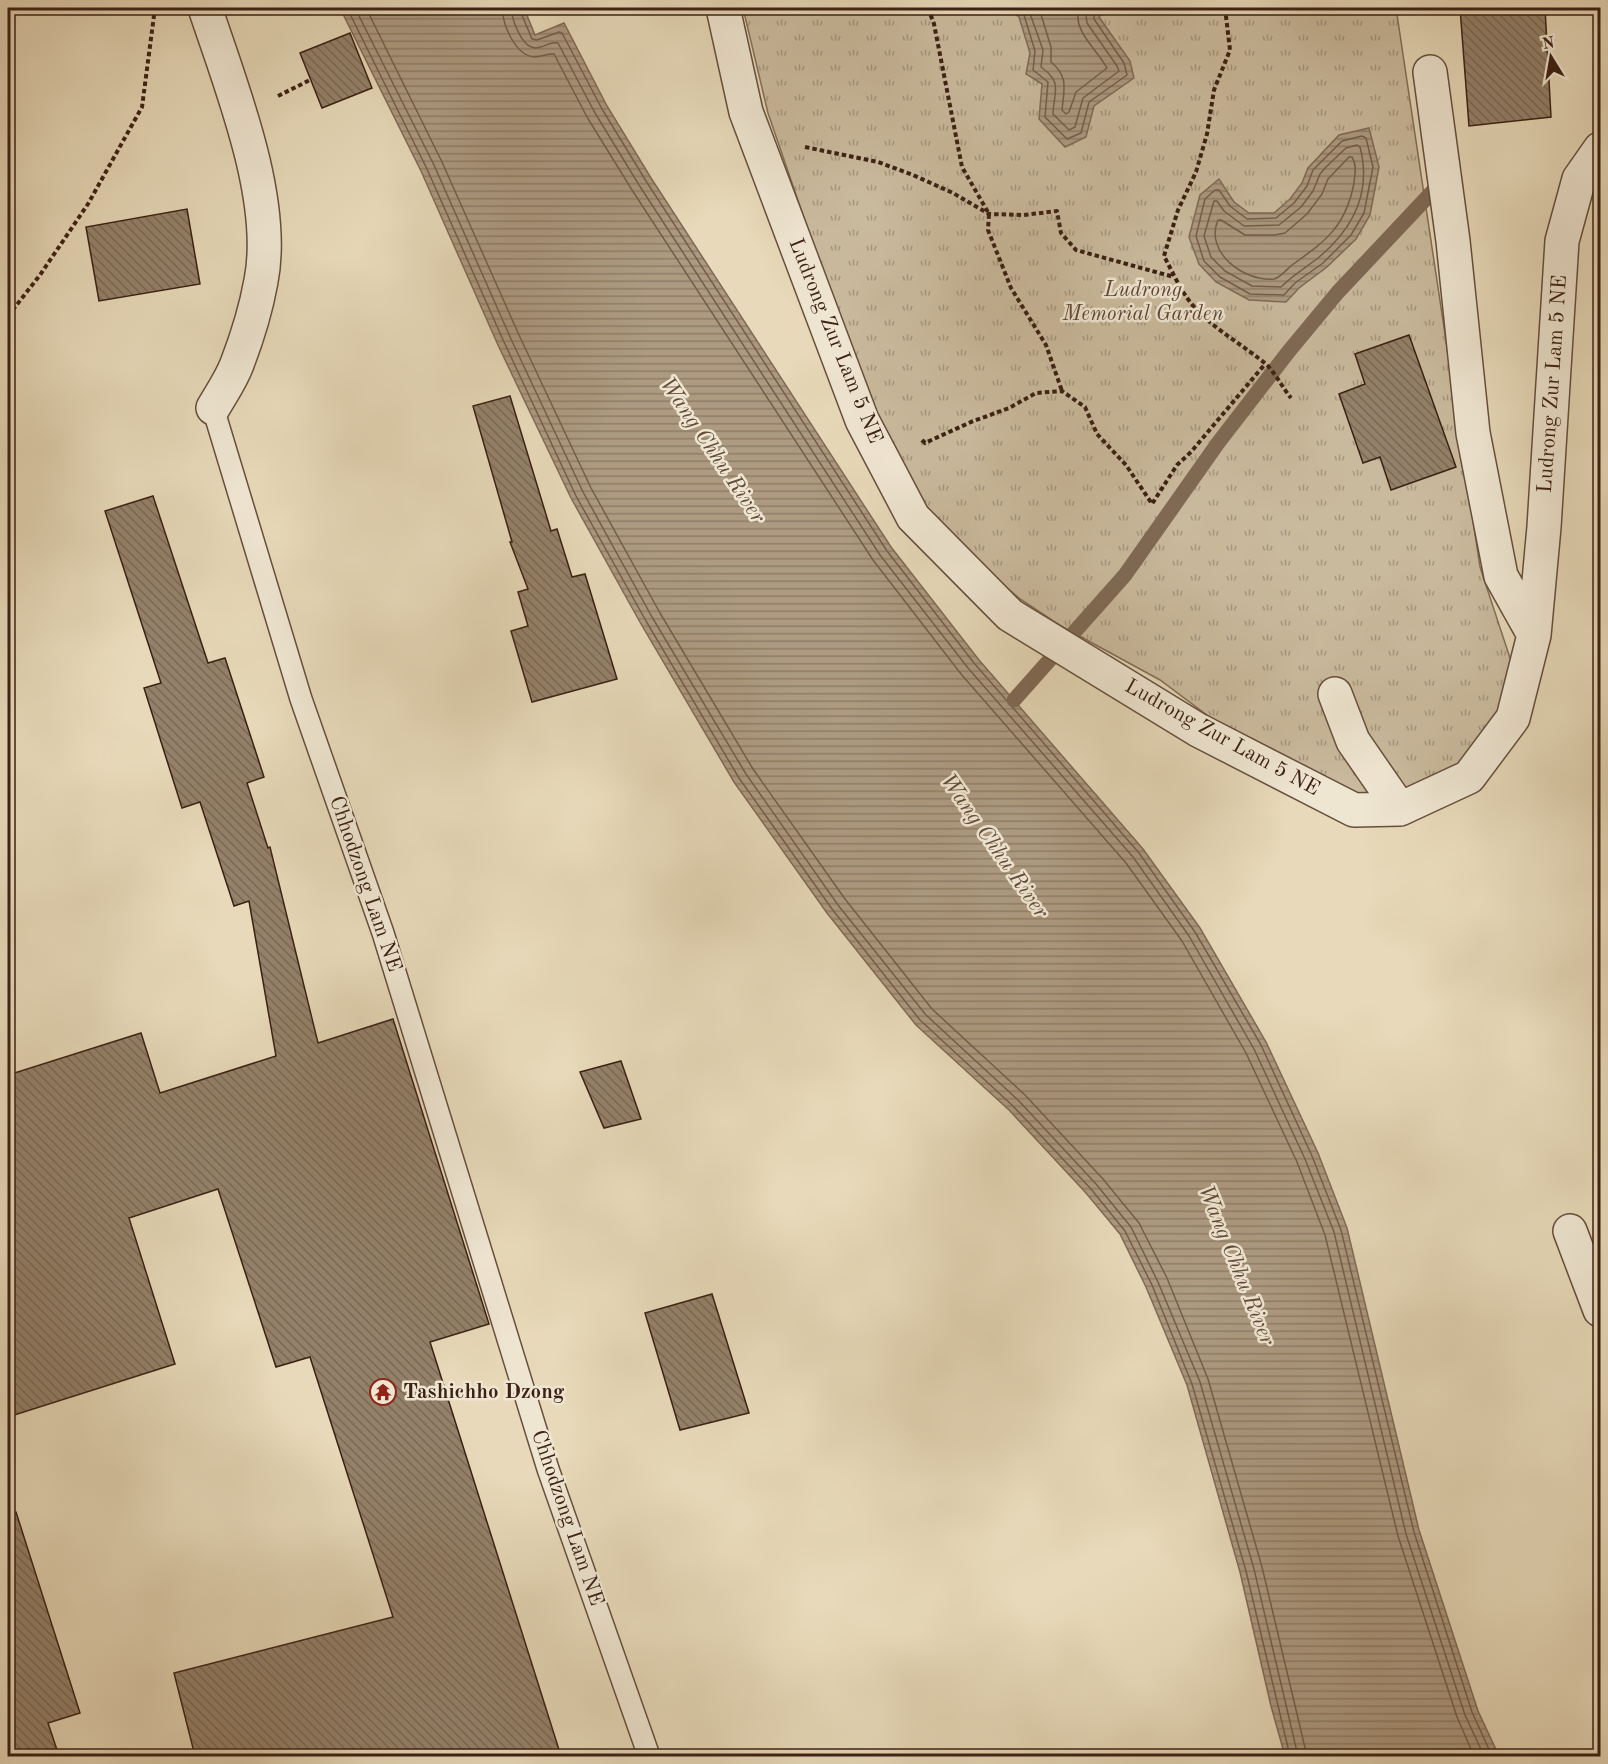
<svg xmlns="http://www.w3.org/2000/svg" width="1608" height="1764" viewBox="0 0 1608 1764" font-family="'Old Standard TT',serif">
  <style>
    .grass { fill: url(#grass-tufts); stroke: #826e58; stroke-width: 1.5 }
    .water { fill: url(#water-rules); stroke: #7f6a55; stroke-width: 1.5 }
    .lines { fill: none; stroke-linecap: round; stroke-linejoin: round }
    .shore { stroke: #745e4a; stroke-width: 1.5 }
    .stream { stroke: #7f6a55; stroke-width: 15 }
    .building { fill: url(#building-back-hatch); stroke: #3b2114; stroke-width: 1.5 }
    .service-casing { stroke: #664f3d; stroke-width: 24 }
    .minor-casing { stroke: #664f3d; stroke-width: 36 }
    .path { stroke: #3b2114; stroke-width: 4; stroke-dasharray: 4.5 3; stroke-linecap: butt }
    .service { stroke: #efe6d2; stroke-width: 21 }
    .minor { stroke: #efe6d2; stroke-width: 33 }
    .labels { text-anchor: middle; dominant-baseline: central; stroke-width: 5; stroke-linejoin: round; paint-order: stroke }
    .park-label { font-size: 21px; font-style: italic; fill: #5f4736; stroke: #efe6d2 }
    .street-label { font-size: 21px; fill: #3b2114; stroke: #efe6d2 }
    .poi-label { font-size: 21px; font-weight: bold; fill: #3b2114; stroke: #efe6d2; text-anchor: start }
    .water-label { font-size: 22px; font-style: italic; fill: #634b3a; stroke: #efe6d2 }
  </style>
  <defs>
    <pattern id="grass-tufts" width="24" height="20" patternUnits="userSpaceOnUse" patternTransform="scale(1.5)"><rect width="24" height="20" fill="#caba9d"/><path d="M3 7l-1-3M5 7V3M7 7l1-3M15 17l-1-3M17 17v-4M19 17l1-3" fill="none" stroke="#a5977f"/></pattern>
    <pattern id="water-rules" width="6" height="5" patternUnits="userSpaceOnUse" patternTransform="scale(1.5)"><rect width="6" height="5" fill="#ad9a81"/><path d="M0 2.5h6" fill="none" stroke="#8e7d68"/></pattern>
    <pattern id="building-back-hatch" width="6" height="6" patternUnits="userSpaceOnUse" patternTransform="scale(1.5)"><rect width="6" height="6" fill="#94816a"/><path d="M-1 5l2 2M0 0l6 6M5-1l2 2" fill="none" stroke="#7a6956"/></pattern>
  </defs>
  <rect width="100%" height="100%" fill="#e7d9b9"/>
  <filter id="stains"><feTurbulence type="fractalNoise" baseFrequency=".00333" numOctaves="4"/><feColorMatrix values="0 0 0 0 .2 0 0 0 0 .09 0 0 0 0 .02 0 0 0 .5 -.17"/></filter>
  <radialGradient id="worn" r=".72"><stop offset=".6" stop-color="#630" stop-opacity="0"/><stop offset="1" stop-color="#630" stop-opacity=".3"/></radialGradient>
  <path class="grass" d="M 743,8 L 1396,8 L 1480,567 L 1511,661 L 1502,711 L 1460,763 L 1409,791 L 1361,795 L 1215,721 L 1160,680 L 1061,626 L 1020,599 L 987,571 L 924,507 L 875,425 L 768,113 Z"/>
  <path class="water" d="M 340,8 L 524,8 L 535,35 L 564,23 L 607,106 L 651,178 L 891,547 L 979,660 L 1143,849 L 1200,928 L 1266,1042 L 1318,1153 L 1347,1228 L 1419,1530 L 1478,1711 L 1499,1756 L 1285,1756 L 1271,1706 L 1240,1572 L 1187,1385 L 1146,1287 L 1120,1234 L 1086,1193 L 1009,1110 L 916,1025 L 827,913 L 734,782 L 641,624 L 571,498 L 498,345 L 421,171 Z
    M 1008,8 L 1108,8 L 1099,17 L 1130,61 L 1134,78 L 1094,106 L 1086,137 L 1065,147 L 1039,119 L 1042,84 L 1026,74 L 1030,53 L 1019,17 Z
    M 1369,128 L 1379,167 L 1370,215 L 1356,239 L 1327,267 L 1299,288 L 1286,302 L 1249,300 L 1216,282 L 1199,264 L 1189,237 L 1200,195 L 1219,179 L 1234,202 L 1249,213 L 1274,213 L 1290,199 L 1302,183 L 1308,168 L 1339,135 Z"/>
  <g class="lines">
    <path class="shore" d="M 347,8 L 427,169 L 504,342 L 576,496 L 646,621 L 739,778 L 832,909 L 920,1020 L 1013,1106 L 1091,1189 L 1125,1231 L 1152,1285 L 1192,1384 L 1246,1571 L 1290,1756
      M 355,8 L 434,165 L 511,339 L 583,492 L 652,617 L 746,774 L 838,905 L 926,1015 L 1019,1101 L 1096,1184 L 1131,1227 L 1158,1282 L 1200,1382 L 1254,1569 L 1298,1756
      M 366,8 L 442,162 L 519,335 L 591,488 L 660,613 L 753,769 L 845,899 L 932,1009 L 1025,1095 L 1103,1179 L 1139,1223 L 1167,1278 L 1208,1379 L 1262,1567 L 1307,1756
      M 502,8 C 503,25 515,56 535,57 C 542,57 548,53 554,54 L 587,117 L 632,190 L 873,560 L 961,674 L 1126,863 L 1182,941 L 1246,1053 L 1297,1162 L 1325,1235 L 1398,1536 L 1457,1717 L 1474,1756
      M 511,8 C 512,19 521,47 535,48 C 544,48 550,41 558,43 L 595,113 L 639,185 L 880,555 L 968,668 L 1133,857 L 1189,936 L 1254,1049 L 1305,1159 L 1334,1232 L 1406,1534 L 1465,1715 L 1484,1756
      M 519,8 L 532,39 L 537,40 L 559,32 L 562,33 L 602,109 L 646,181 L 887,551 L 974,663 L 1139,853 L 1195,932 L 1261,1045 L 1312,1156 L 1341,1230 L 1414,1532 L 1472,1712 L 1492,1756
      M 1017,8 L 1024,15 L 1035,51 L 1033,70 L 1048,82 L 1045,117 L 1067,139 L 1081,133 L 1089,102 L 1127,75 L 1124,63 L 1094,19 L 1094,13 L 1100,8
      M 1028,8 L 1043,50 L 1041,67 C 1063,83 1054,90 1053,114 L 1069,130 L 1075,127 L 1083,98 L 1119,71 L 1117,66 L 1087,23 L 1086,15 L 1089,8
      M 1039,8 L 1051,47 L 1051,62 C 1069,77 1064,89 1062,110 L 1066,114 L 1069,112 L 1076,92 L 1107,68 C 1097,49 1072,31 1079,8
      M 1362,136 L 1366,138 L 1373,167 L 1364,213 L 1351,235 L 1323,263 L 1295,283 L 1284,295 L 1250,294 L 1220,277 L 1204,261 L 1196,236 L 1205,199 L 1215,190 L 1219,190 L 1230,206 L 1247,219 L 1276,218 L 1294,203 L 1307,186 L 1313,170 L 1342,141 Z
      M 1357,145 L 1360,147 C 1372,193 1353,229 1318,258 C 1305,268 1292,276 1281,287 L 1252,286 L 1225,271 L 1211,257 L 1204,236 L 1214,201 L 1217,201 L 1224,211 L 1244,226 L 1279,225 L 1301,207 L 1313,191 L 1320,174 L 1326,167 L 1346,148 Z
      M 1352,157 C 1357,165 1355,173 1354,183 C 1346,226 1326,241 1292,265 C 1287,269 1280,278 1274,279 C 1244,282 1204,252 1218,220 L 1221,220 L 1245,235 L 1275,235 L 1285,233 L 1307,214 L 1322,194 L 1328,179 L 1349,157 Z"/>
    <path class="stream" d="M 1014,700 L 1125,575 L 1218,443 L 1289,351 L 1338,292 L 1435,189"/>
  </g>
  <path class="building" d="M 1460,8 L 1545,8 L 1551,117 L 1469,126 Z
    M 350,33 L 372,88 L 322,108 L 300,53 Z
    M 187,209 L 200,284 L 99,301 L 86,227 Z
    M 1409,335 L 1456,467 L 1391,490 L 1380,457 L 1363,463 L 1339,394 L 1365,384 L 1355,354 Z
    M 510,396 L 551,531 L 557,529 L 572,577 L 585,574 L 617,679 L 532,702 L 511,631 L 528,626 L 518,592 L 528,589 L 510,542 L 512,542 L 473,406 Z
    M 153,496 L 208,663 L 225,658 L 264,777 L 247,783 L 268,848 L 270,847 L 318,1043 L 393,1019 L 489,1324 L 430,1342 L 561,1756 L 195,1756 L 174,1673 L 393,1617 L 310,1357 L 276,1367 L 218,1189 L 129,1218 L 175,1364 L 8,1417 L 8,1075 L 141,1033 L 160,1093 L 276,1056 L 249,901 L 234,906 L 200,802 L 182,808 L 144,688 L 161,683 L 105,511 Z
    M 621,1061 L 641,1119 L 604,1128 L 580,1072 Z
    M 712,1294 L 749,1413 L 680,1430 L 645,1313 Z
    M 16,1512 L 80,1713 L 48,1723 L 59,1756 L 8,1756 L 8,1513 Z"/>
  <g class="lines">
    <defs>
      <path id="service" d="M 213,408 L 301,699 L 383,933 L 548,1469 L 649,1756"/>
      <path id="minor" d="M 205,8 C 231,86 277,200 261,281 C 256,309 247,338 237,364 C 231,380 221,394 213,408
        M 723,8 L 746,112 L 862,420 L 913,517 L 1010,615 L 1198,730 L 1354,810 L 1400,809 L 1469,777 L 1513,718 L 1534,635 L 1544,527 L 1562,241 L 1579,179 L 1600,149
        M 1430,72 L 1453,241 L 1473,433 L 1501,576 L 1534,635
        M 1335,694 L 1353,741 L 1400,809
        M 1570,1231 L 1600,1310"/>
    </defs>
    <use href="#service" class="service-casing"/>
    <use href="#minor" class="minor-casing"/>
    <path class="path" d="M 928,8 L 934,24 L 962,167 L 989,214 L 988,230 L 1011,288 L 1046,345 L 1062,391
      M 1225,8 L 1230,50 L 1214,90 L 1207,134 L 1196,172 L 1178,210 L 1164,256 C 1174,275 1184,298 1199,312 C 1219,332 1244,346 1266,364 C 1276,374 1282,387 1291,398
      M 278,96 L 310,80
      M 805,147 L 878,162 L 913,175 L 953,193 L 989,214 L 1024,215 L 1057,211 L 1061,233 L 1076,250 L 1174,277
      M 8,316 L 40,275 L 88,204 L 142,107 L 155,8
      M 922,440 L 925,443 L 971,422 L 1009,408 L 1036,393 L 1062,391 L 1085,407 L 1097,434 L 1126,465 L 1152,504 L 1177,465 L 1191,452 L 1265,364"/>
    <use href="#service" class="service"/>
    <use href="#minor" class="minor"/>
  </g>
  <defs>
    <symbol id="temple-ring" viewBox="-11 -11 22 22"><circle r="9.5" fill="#efe6d2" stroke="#8f2418" stroke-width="1.5"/><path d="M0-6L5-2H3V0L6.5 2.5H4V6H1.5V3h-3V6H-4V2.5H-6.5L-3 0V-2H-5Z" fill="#8f2418"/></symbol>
  </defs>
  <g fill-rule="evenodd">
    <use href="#temple-ring" x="368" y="1377" width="30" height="30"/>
  </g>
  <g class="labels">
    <g class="park-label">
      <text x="1143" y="290">Ludrong<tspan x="1143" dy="24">Memorial Garden</tspan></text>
    </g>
    <g class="street-label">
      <text transform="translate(835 341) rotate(68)">Ludrong Zur Lam 5 NE</text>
      <text transform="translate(1553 384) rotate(-86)">Ludrong Zur Lam 5 NE</text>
      <text transform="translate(1222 738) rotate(29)">Ludrong Zur Lam 5 NE</text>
      <text transform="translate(365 884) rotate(71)">Chhodzong Lam NE</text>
      <text transform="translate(567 1518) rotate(71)">Chhodzong Lam NE</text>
    </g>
    <g class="poi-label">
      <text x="403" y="1392">Tashichho Dzong</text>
    </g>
    <g class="water-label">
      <text transform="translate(712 450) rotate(56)">Wang Chhu River</text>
      <text transform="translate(994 846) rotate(55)">Wang Chhu River</text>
      <text transform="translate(1236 1265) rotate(68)">Wang Chhu River</text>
    </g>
  </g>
  <rect width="1608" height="1764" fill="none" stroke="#e7d9b9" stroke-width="30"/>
  <rect x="9" y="9" width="1590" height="1746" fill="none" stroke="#3b2114" stroke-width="3"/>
  <rect x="15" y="15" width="1578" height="1734" fill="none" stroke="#3b2114" stroke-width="1.5"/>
  <g transform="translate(1551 57) rotate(349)" stroke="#efe6d2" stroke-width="4.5" paint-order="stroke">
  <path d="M0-4.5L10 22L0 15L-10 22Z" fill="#3b2114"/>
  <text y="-9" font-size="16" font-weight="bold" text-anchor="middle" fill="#3b2114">N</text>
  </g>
  <rect width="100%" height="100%" filter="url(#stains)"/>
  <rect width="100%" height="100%" fill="url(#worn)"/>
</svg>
